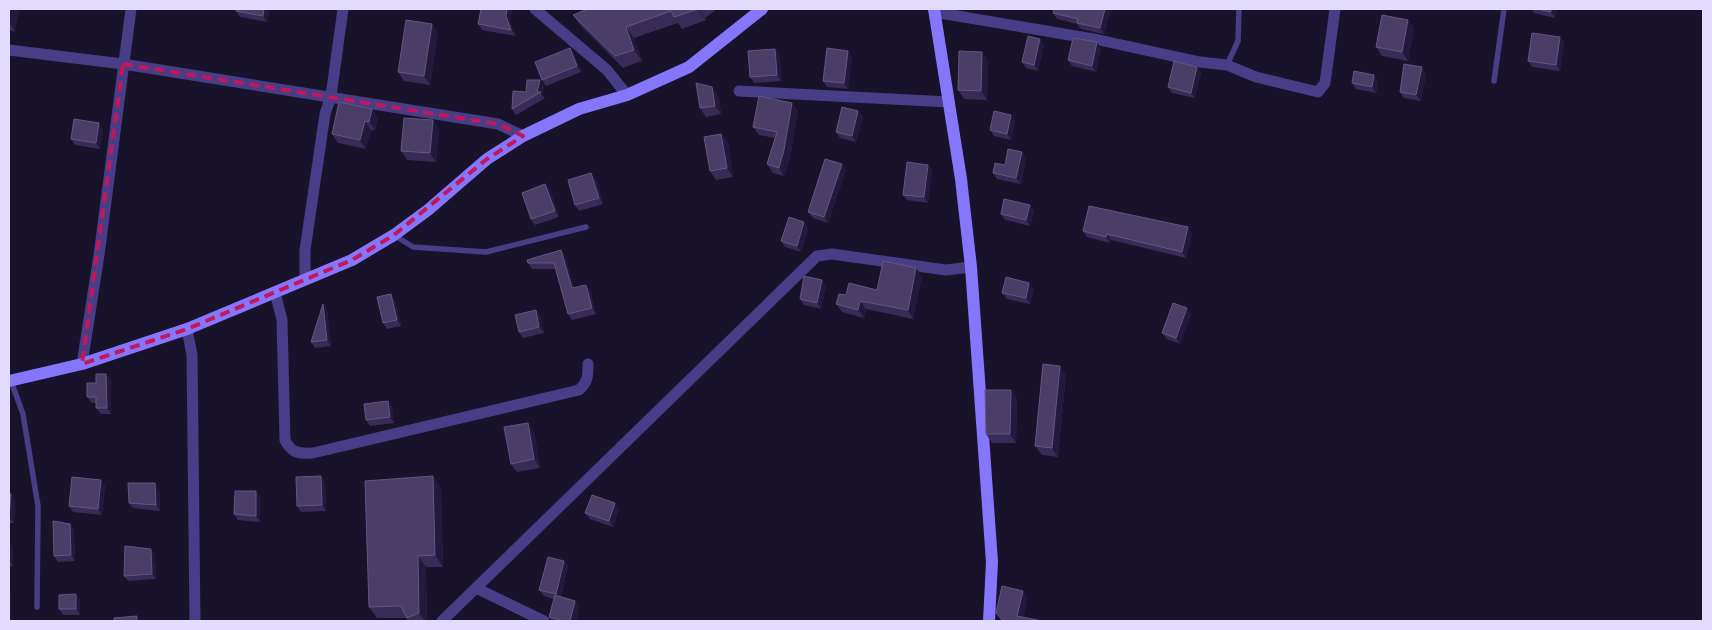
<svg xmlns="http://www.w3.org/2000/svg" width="1712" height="630" viewBox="0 0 1712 630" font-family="'Titillium Web',sans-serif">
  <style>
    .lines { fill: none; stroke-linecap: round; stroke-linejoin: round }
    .lane { stroke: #483e87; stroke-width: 5.5 }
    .street { stroke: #483e87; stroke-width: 11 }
    .secondary { stroke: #8676fb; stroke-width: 12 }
    .wall { fill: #382b57 }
    .shaded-wall { fill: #23193d }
    .building { fill: #4a3e69; stroke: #625780 }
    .marked { fill: none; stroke: #c2185b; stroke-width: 4; stroke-dasharray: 10 6; stroke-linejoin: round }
  </style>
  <rect width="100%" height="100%" fill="#18122a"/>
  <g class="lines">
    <path class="lane" d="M 1227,65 L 1238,41 L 1239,9
      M 1494,81 L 1504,9
      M 394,235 L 413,247 L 486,252 L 586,227
      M 11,381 L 23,414 L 38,506 L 37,607"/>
    <path class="street" d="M 535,9 L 607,70 L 627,95
      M 934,12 L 1099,40 L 1200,62 L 1227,65 L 1256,77 L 1318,92 L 1325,83 L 1335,9
      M 9,50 L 123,64 L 498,124 L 523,136
      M 739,91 L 949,102
      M 305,280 L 305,250 L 325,114 L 331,96 L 343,9
      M 275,292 L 282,320 L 285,440 C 291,453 299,454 313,453 L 579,390 C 588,382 588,376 588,364
      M 187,329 L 192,355 L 195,621
      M 82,364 L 99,255 L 131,9
      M 476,588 L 544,621
      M 442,621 L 817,256 L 832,254 L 946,270 L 971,267"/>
    <path class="secondary" d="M 934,9 L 961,179 L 971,267 L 992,562 L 989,621
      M 9,381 L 82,364 L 187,329 L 352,260 L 394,235 L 428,210 L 487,159 L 523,136 L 579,109 L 627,95 L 689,67 L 762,9"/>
  </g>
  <path class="wall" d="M 9,9 L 15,32 L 9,30 Z
    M 236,9 L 270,9 L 267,22 L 240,17 L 236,11 Z
    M 588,9 L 717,9 L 705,18 L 706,20 L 682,29 L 678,23 L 634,38 L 642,61 L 623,68 L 581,26 L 573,15 Z
    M 1054,9 L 1111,9 L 1104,34 L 1081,29 L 1077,24 L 1057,19 L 1053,13 Z
    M 1531,9 L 1557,9 L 1555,18 L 1534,13 Z
    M 512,11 L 510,22 L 516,36 L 482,30 L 478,24 Z
    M 1408,20 L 1414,28 L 1408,61 L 1382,56 L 1376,47 Z
    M 438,32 L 430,85 L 404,81 L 398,72 Z
    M 1560,37 L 1564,43 L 1560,71 L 1532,67 L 1528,61 Z
    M 1040,39 L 1044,45 L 1038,71 L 1026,68 L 1022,62 Z
    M 570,48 L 574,54 L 581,72 L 546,86 L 542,80 Z
    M 1101,48 L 1096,72 L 1072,66 L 1068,60 Z
    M 780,55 L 781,81 L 754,83 L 750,77 Z
    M 852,57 L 848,89 L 827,87 L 823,81 Z
    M 988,60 L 987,100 L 964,99 L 958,90 Z
    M 1197,67 L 1201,73 L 1195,98 L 1172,93 L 1168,87 Z
    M 1426,73 L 1421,101 L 1404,98 L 1400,92 Z
    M 1374,75 L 1378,81 L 1376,93 L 1356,89 L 1352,83 Z
    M 544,86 L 542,95 L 545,98 L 516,115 L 512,109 L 526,92 Z
    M 712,87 L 718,95 L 721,114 L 706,117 L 700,108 Z
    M 339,102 L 378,117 L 375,130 L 371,130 L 366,149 L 338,143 L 332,134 Z
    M 792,103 L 798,111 L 790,158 L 784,176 L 773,173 L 767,164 L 775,138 L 759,135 L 753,127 Z
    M 858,111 L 863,117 L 856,142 L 840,138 L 836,132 Z
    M 1011,115 L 1015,121 L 1011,140 L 994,136 L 990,130 Z
    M 433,120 L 439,129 L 436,162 L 407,160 L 401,151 Z
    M 103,129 L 100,149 L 75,145 L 71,139 Z
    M 721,134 L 728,143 L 733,177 L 716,180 L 710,171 Z
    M 1022,152 L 1026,158 L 1021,184 L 997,179 L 993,173 Z
    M 846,170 L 828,223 L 813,218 L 808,212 Z
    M 932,170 L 928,203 L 907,200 L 903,195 Z
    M 596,179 L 603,204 L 579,211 L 575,205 Z
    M 545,184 L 550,190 L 559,217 L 535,225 L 531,219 Z
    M 1034,211 L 1030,226 L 1005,220 L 1001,214 Z
    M 808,228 L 801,252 L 785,247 L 781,241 Z
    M 1083,231 L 1192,233 L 1186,258 L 1111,240 L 1110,243 L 1087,237 Z
    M 561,250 L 565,256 L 574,288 L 586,285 L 590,290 L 596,314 L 572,320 L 568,314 L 556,269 L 532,269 L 528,263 Z
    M 922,276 L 913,319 L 866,309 L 864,318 L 842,312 L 836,304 L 846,295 L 877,290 Z
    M 822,280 L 826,286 L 821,309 L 804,305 L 800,299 Z
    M 1029,283 L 1034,289 L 1030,304 L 1007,299 L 1002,293 Z
    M 395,300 L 401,326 L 387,329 L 383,323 Z
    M 327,310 L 331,346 L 315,348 L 311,342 Z
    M 536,310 L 540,316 L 544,333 L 523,338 L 519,332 Z
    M 1191,314 L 1180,344 L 1167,339 L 1162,333 Z
    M 106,374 L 111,380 L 111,414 L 101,414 L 96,408 L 96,403 L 92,403 L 87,397 L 96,383 Z
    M 1066,374 L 1058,457 L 1042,455 L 1035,446 Z
    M 1017,398 L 1016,443 L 992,443 L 986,434 Z
    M 388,401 L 392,407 L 394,423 L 370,426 L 366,420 Z
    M 534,432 L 540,468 L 517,472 L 511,464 Z
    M 101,480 L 105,486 L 102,515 L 73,512 L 69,506 Z
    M 325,482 L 326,511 L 301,512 L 297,506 Z
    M 441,488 L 443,567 L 426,567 L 427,621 L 409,621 L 406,618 L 377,618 L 369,607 Z
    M 159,489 L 160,511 L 133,508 L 129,503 Z
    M 9,493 L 11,494 L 15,499 L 14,523 L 9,523 Z
    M 260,497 L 260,522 L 238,520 L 234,514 Z
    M 619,509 L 613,527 L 590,519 L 585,513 Z
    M 70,524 L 74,530 L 75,561 L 58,562 L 54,556 Z
    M 9,542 L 13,548 L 13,566 L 9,566 Z
    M 155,554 L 156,579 L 128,581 L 124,576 Z
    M 564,561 L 568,566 L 561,597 L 575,601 L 579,607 L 576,621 L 552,621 L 549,617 L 554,599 L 544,596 L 539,590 Z
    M 76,594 L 80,600 L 80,615 L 63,615 L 59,609 Z"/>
  <path class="shaded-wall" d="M 10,9 L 20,9 L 15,32 L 9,22 Z
    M 264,9 L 270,9 L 267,22 L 263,16 Z
    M 507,9 L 510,9 L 512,11 L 510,22 L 516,36 L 511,30 L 506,16 Z
    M 698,9 L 699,9 L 705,18 L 706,20 Z
    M 1105,9 L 1111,9 L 1104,34 L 1100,28 Z
    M 1551,9 L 1557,9 L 1555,18 L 1551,12 Z
    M 1408,20 L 1414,28 L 1408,61 L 1402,52 Z
    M 432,24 L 438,32 L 430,85 L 424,76 Z
    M 626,27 L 634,38 L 642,61 L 634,50 Z
    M 1560,37 L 1564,43 L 1560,71 L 1556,65 Z
    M 1040,39 L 1044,45 L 1038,71 L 1034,65 Z
    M 1097,42 L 1101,48 L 1096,72 L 1092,66 Z
    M 570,48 L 574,54 L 581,72 L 577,66 Z
    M 775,49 L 780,55 L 781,81 L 777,75 Z
    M 848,51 L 852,57 L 848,89 L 844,83 Z
    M 982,52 L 988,60 L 987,100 L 981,91 Z
    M 1197,67 L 1201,73 L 1195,98 L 1191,93 Z
    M 1422,67 L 1426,73 L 1421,101 L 1416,95 Z
    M 1374,75 L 1378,81 L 1376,93 L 1372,87 Z
    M 540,80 L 544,86 L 542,95 L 541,92 L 537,92 Z
    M 712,87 L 718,95 L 721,114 L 715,106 Z
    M 792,103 L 798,111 L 790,158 L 784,176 L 779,168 Z
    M 372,109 L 378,117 L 375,130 L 369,122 Z
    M 858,111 L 863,117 L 856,142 L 852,136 Z
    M 1011,115 L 1015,121 L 1011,140 L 1007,134 Z
    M 433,120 L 439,129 L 436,162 L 430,153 Z
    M 365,121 L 371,130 L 366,149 L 360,140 Z
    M 99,123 L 103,129 L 100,149 L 96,143 Z
    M 721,134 L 728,143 L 733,177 L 727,168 Z
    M 1022,152 L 1026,158 L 1021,184 L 1016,178 Z
    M 842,164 L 846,170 L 828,223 L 824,217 Z
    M 928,165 L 932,170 L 928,203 L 924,197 Z
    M 591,173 L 596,179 L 603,204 L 599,198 Z
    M 545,184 L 550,190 L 559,217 L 555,211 Z
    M 1030,205 L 1034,211 L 1030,226 L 1026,220 Z
    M 804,222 L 808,228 L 801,252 L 797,246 Z
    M 1188,227 L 1192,233 L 1186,258 L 1182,252 Z
    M 1107,234 L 1111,240 L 1110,243 L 1106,237 Z
    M 561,250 L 565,256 L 576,294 L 572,288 Z
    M 916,268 L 922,276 L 913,319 L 908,310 Z
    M 822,280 L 826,286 L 821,309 L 817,303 Z
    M 1029,283 L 1034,289 L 1030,304 L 1026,298 Z
    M 586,285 L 590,290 L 596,314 L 592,308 Z
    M 391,294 L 395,300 L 401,326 L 397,320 Z
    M 860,301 L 866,309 L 864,318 L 858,310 Z
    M 323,304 L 327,310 L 331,346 L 327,340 Z
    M 1187,308 L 1191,314 L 1180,344 L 1176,338 Z
    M 536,310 L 540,316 L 544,333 L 539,327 Z
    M 1060,366 L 1066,374 L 1058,457 L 1052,448 Z
    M 106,374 L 111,380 L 111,414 L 107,408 Z
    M 1011,390 L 1017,398 L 1016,443 L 1010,434 Z
    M 388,401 L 392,407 L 394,423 L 390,417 Z
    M 528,423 L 534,432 L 540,468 L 534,459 Z
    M 321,476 L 325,482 L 326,511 L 322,505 Z
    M 433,476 L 441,488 L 443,567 L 435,555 Z
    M 101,480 L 105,486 L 102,515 L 98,509 Z
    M 155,483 L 159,489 L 160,511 L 156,505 Z
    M 256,491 L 260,497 L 260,522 L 256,516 Z
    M 11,494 L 15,499 L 14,523 L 9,517 Z
    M 615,503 L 619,509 L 613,527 L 609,521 Z
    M 70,524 L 74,530 L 75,561 L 71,555 Z
    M 9,542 L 13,548 L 13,566 L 9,560 Z
    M 151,549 L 155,554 L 156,579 L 152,574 Z
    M 418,556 L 426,567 L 427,621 L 425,621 L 419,613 Z
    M 564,561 L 568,566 L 560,600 L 556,594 Z
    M 9,588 L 11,592 L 11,621 L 9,617 Z
    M 1023,591 L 1028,598 L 1023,621 L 1017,616 Z
    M 76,594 L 80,600 L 80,615 L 76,609 Z
    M 575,601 L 579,607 L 576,621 L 570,621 Z"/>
  <path class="building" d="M 236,9 L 264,9 L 263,16 L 236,11 Z
    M 481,9 L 507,9 L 506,16 L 511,30 L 478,24 Z
    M 588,9 L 698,9 L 674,17 L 671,11 L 626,27 L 634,50 L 615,56 L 573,15 Z
    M 1054,9 L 1105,9 L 1100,28 L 1077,23 L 1078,19 L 1053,13 Z
    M 1537,9 L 1551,9 L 1551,12 Z
    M 1382,15 L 1408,20 L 1402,52 L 1376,47 Z
    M 406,20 L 432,24 L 424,76 L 398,72 Z
    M 1532,33 L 1560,37 L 1556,65 L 1528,61 Z
    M 1028,36 L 1040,39 L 1034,65 L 1022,62 Z
    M 1073,38 L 1097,42 L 1092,66 L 1068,60 Z
    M 570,48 L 577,66 L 542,80 L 535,62 Z
    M 827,48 L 848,51 L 844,83 L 823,81 Z
    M 775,49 L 777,75 L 750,77 L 748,51 Z
    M 959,51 L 982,52 L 981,91 L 958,90 Z
    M 1174,61 L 1197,67 L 1191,93 L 1168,87 Z
    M 1404,64 L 1422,67 L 1416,95 L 1400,92 Z
    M 1354,71 L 1374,75 L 1372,87 L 1352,83 Z
    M 527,80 L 540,80 L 537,92 L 541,92 L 512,109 L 513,91 L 526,92 Z
    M 696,83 L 712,87 L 715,106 L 700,108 Z
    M 759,96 L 792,103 L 784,150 L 779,168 L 767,164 L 777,132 L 753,127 Z
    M 339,102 L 372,109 L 369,122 L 365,121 L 360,140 L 332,134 Z
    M 842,107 L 858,111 L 852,136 L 836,132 Z
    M 994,111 L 1011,115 L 1007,134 L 990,130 Z
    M 404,118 L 433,120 L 430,153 L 401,151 Z
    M 74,119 L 99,123 L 96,143 L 71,139 Z
    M 721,134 L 727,168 L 710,171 L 704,137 Z
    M 1008,149 L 1022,152 L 1016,178 L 993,173 L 995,163 L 1005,165 Z
    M 825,159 L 842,164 L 824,217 L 808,212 Z
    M 907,162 L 928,165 L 924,197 L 903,195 Z
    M 591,173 L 599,198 L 575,205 L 568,180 Z
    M 545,184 L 555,211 L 531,219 L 522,193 Z
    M 1004,199 L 1030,205 L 1026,220 L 1001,214 Z
    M 1089,206 L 1188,227 L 1182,252 L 1107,234 L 1106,237 L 1083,231 Z
    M 789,217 L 804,222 L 797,246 L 781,241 Z
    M 561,250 L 572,288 L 586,285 L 592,308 L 568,314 L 554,263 L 528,263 L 527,260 Z
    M 883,261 L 916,268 L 908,310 L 860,301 L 858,310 L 836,304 L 839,294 L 846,295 L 849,283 L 877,290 Z
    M 804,276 L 822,280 L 817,303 L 800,299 Z
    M 1006,277 L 1029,283 L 1026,298 L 1002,293 Z
    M 391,294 L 397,320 L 383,323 L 377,297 Z
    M 1173,303 L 1187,308 L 1176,338 L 1162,333 Z
    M 323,304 L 327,340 L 311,342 Z
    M 536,310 L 539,327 L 519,332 L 515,315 Z
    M 1043,364 L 1060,366 L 1052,448 L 1035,446 Z
    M 96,374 L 106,374 L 107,408 L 96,408 L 96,397 L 87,397 L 87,383 L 96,383 Z
    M 985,390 L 1011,390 L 1010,434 L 986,434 Z
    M 388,401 L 390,417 L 366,420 L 364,404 Z
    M 528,423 L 534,459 L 511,464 L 504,427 Z
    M 321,476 L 322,505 L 297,506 L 296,477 Z
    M 433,476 L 435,555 L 418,556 L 419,613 L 407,618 L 401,606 L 369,607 L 365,481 Z
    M 72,477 L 101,480 L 98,509 L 69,506 Z
    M 128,483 L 155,483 L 156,505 L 129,503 Z
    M 235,491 L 256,491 L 256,516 L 234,514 Z
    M 9,493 L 11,494 L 9,517 Z
    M 592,495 L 615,503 L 609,521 L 585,513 Z
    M 53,521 L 70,524 L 71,555 L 54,556 Z
    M 125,546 L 151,549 L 152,574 L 124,576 Z
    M 548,557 L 564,561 L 556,594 L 539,590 Z
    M 1002,586 L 1023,591 L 1017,616 L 1042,621 L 1003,621 L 996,613 Z
    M 76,594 L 76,609 L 59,609 L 59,595 Z
    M 555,595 L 575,601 L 570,621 L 563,621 L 549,617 Z
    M 137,616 L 137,621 L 114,621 L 114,618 Z"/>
  <path class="marked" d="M 123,64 L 498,124 L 523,136 L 487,159 L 394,235 L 352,260 L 187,329 L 82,364 Z"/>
  <rect width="1712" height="630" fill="none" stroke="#e3dcfe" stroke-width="20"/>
</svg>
